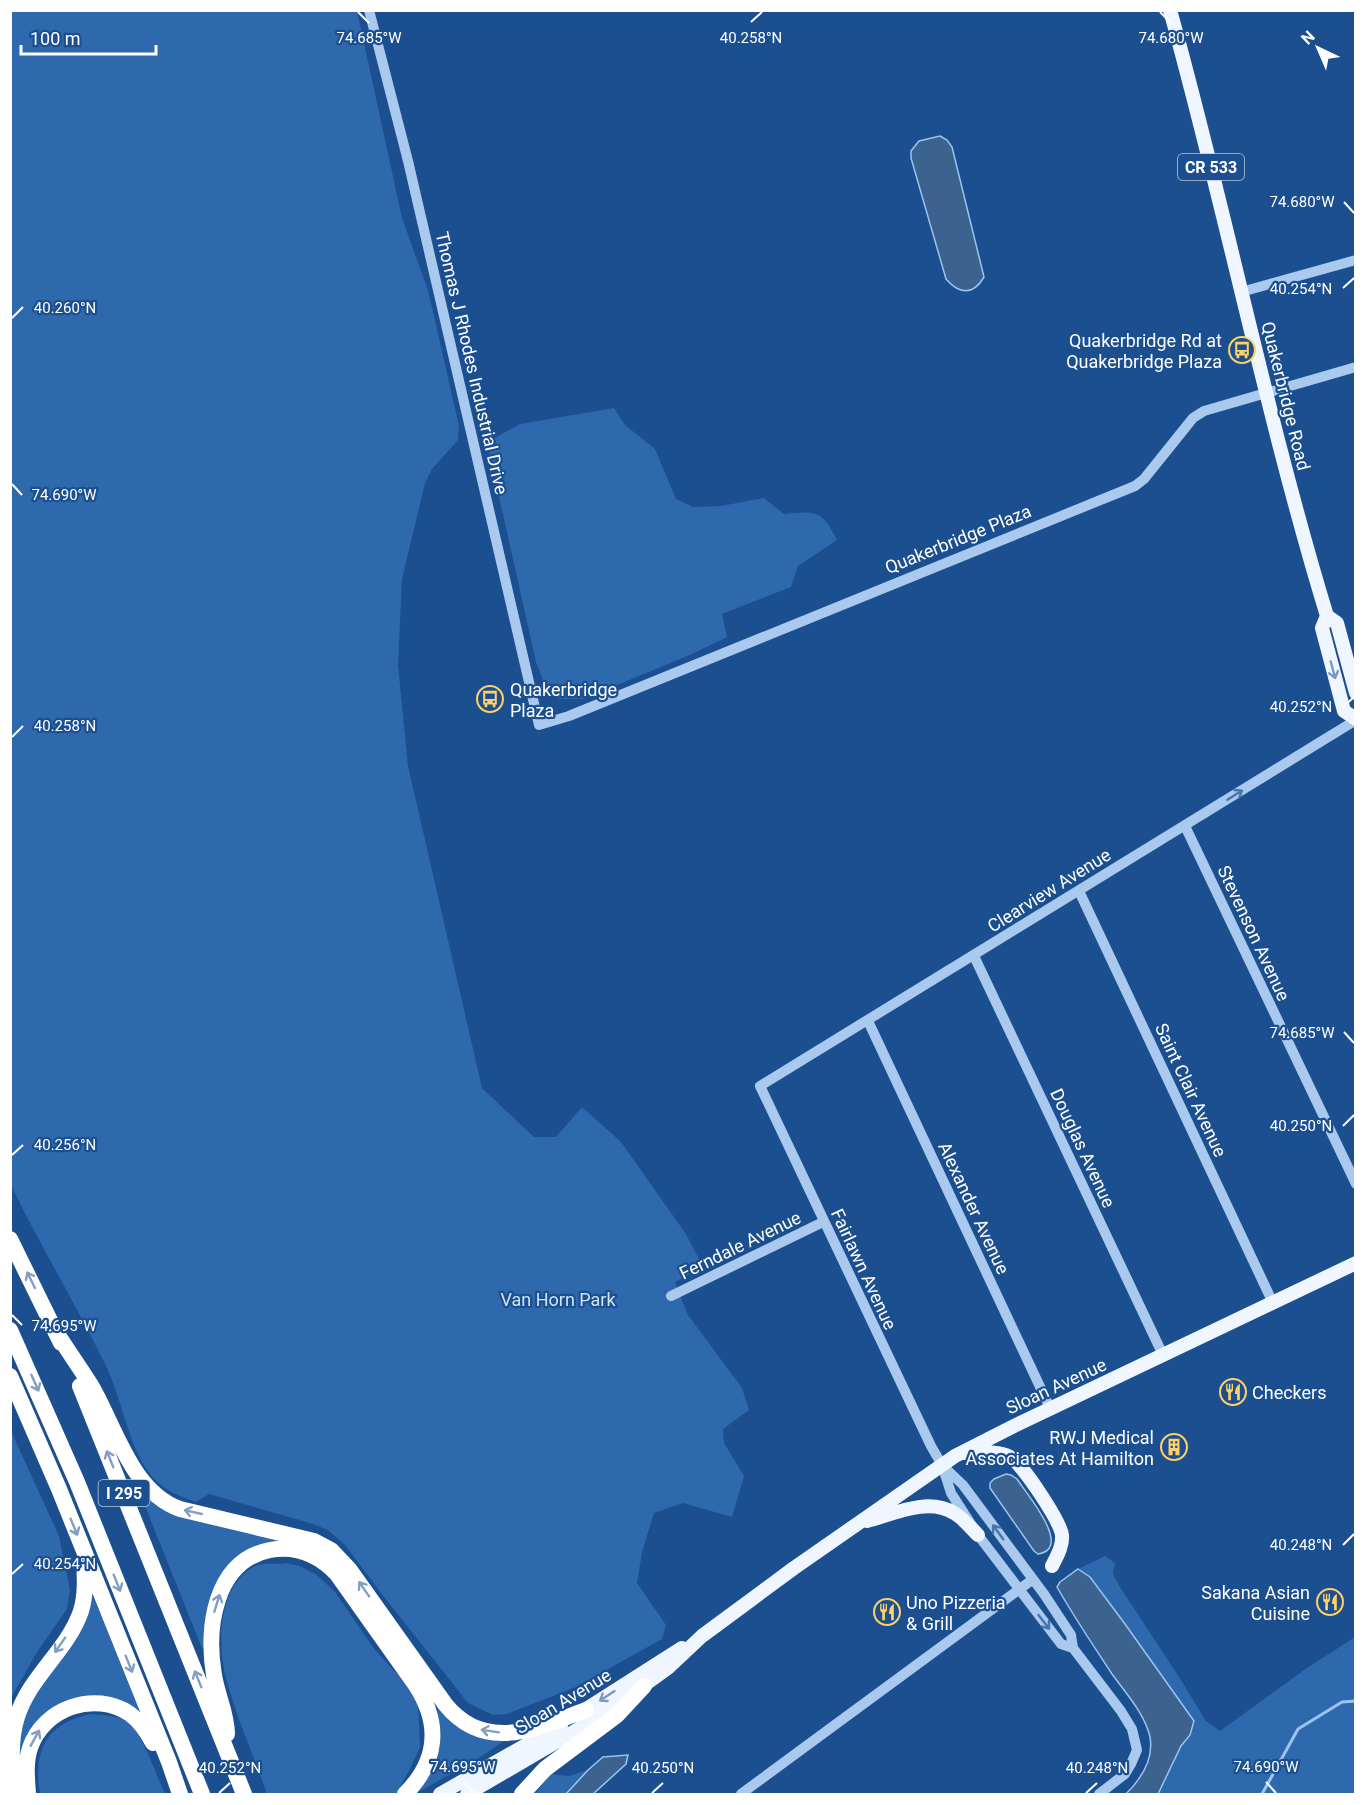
<svg xmlns="http://www.w3.org/2000/svg" width="1366" height="1805" viewBox="0 0 1366 1805" font-family="Roboto,sans-serif">
  <style>
    .green { fill: #2e69ad }
    .water { fill: #3c6290; stroke: #9cc4f0; stroke-width: 1.5 }
    .lines { fill: none; stroke-linecap: round; stroke-linejoin: round }
    .stream { stroke: #9cc4f0; stroke-width: 3 }
    .minor { stroke: #a9c9ee; stroke-width: 10 }
    .major { stroke: #f0f6ff; stroke-width: 14 }
    .highway { stroke: #fff; stroke-width: 16 }
    .oneway { stroke: #7b9ac1 }
    .oneway2 { stroke: #4674ac }
    .oneway3 { stroke: #829ec1 }
    .ticks { fill: none; stroke: #fff; stroke-width: 2 }
    .labels { text-anchor: middle; dominant-baseline: central; stroke-width: 4.5; stroke-linejoin: round; paint-order: stroke }
    .shield { fill: #1b4f8f; stroke: #bbcadd; stroke-width: 1.5 }
    .shield-label { font-size: 16px; font-weight: bold; fill: #fff }
    .poi-label { font-size: 18px; fill: #fff; stroke: #1b4f8f; text-anchor: end }
    .street-label { font-size: 18px; fill: #fff; stroke: #1b4f8f }
    .park-label { font-size: 18px; fill: #cfe3fa; stroke: #1b4f8f }
    .ticks-label { font-size: 15px; text-anchor: middle; fill: #fff; stroke: #1b4f8f; stroke-width: 4.5; stroke-linejoin: round; paint-order: stroke }
  </style>
  <rect width="100%" height="100%" fill="#1b4f8f"/>
  <path class="green" d="M 11,11 L 357,11 L 402,218 L 428,290 L 459,426 L 458,440 L 432,469 L 425,483 L 402,579 L 398,665 L 408,766 L 482,1088 L 534,1137 L 556,1137 L 582,1107 L 621,1142 L 686,1234 L 703,1267 L 675,1282 L 688,1315 L 742,1388 L 749,1410 L 723,1429 L 724,1443 L 744,1476 L 732,1517 L 683,1503 L 654,1513 L 642,1552 L 637,1583 L 666,1625 L 662,1639 L 576,1687 L 507,1714 L 493,1715 L 468,1703 L 381,1593 L 345,1545 L 328,1530 L 310,1523 L 209,1494 L 196,1502 C 176,1495 159,1488 147,1470 C 126,1438 122,1398 105,1364 C 75,1303 40,1245 11,1185 Z
    M 614,408 L 625,425 L 655,449 L 676,499 L 693,507 L 721,506 L 764,498 L 784,514 C 815,511 822,509 837,540 L 798,566 L 791,587 L 722,614 L 727,637 L 690,655 L 583,699 L 560,699 L 547,690 L 536,662 L 489,452 L 495,438 L 520,424 Z
    M 10,1429 L 59,1536 L 70,1590 L 67,1609 L 37,1652 L 11,1698 Z
    M 133,1476 L 157,1504 L 282,1540 L 219,1581 L 206,1613 L 203,1651 Z
    M 1105,1556 L 1115,1563 L 1113,1574 L 1120,1587 L 1179,1677 L 1206,1721 L 1220,1731 L 1307,1668 L 1355,1637 L 1355,1794 L 1158,1794 L 1181,1746 L 1190,1735 L 1125,1624 L 1090,1577 L 1078,1569 Z
    M 286,1563 L 300,1566 L 317,1575 L 335,1592 L 375,1650 L 399,1676 L 418,1703 L 420,1747 L 411,1767 L 396,1794 L 267,1794 C 254,1756 236,1717 226,1678 C 217,1643 218,1585 255,1566 C 262,1562 278,1565 286,1563 Z
    M 91,1592 L 148,1724 L 70,1702 L 22,1753 L 18,1752 L 27,1707 Z
    M 438,1704 L 466,1732 L 507,1739 L 479,1758 L 415,1794 L 437,1724 Z
    M 90,1714 C 102,1715 115,1715 126,1721 C 140,1727 158,1779 165,1794 L 40,1794 C 33,1752 45,1724 90,1714 Z
    M 588,1770 L 566,1794 L 535,1794 L 550,1774 L 569,1776 Z"/>
  <path class="water" d="M 940,136 L 947,140 L 952,147 L 984,277 C 973,296 959,294 946,279 L 911,158 L 911,151 L 919,141 Z
    M 1006,1474 L 1011,1475 L 1017,1479 C 1026,1493 1074,1549 1038,1554 L 1034,1551 L 990,1488 L 990,1483 L 994,1479 Z
    M 1078,1569 L 1090,1577 L 1125,1624 L 1194,1721 L 1190,1735 L 1181,1746 L 1158,1794 L 1126,1794 C 1141,1779 1154,1760 1150,1737 C 1145,1714 1125,1692 1112,1674 C 1093,1645 1074,1617 1057,1587 L 1060,1582 Z
    M 628,1755 L 626,1764 L 593,1794 L 566,1794 L 588,1770 L 603,1757 Z"/>
  <g class="lines">
    <path class="stream" d="M 1262,1794 L 1298,1729 L 1342,1702 L 1356,1701"/>
    <path class="minor" d="M 369,10 L 408,161 L 539,725 L 569,716 L 1135,486 L 1144,479 L 1193,418 L 1204,411 L 1356,367
      M 1241,292 L 1356,260
      M 1185,826 L 1356,1184
      M 1079,891 L 1273,1303
      M 974,956 L 1163,1355
      M 868,1021 L 1050,1408
      M 671,1296 L 823,1222
      M 943,1468 L 951,1493 L 978,1535 L 1061,1644 L 1073,1648
      M 741,1794 L 1032,1580
      M 1099,1794 L 1125,1774 L 1131,1764 L 1137,1750 L 1132,1729 L 1121,1711 L 1073,1648 L 1071,1635 L 1044,1594 L 963,1485 L 942,1465 L 931,1446 L 760,1086 L 1356,720"/>
    <path class="major" d="M 1170,10 C 1226,211 1266,416 1327,616 L 1322,628 L 1344,711 L 1356,719
      M 1327,616 L 1337,623 L 1356,693
      M 963,1453 C 977,1453 997,1450 1010,1457 C 1022,1463 1060,1521 1062,1535 C 1063,1546 1057,1556 1052,1566
      M 867,1521 C 894,1514 928,1497 954,1513 C 963,1518 970,1527 978,1535
      M 577,1715 L 682,1648
      M 440,1794 L 561,1725
      M 467,1794 L 604,1714 L 669,1667 L 702,1636 L 794,1568 L 955,1456 L 1014,1426 L 1356,1263"/>
    <path class="highway" d="M 10,1239 L 61,1343
      M 10,1330 L 77,1482 L 202,1794
      M 56,1332 C 68,1351 81,1369 92,1387 C 116,1429 132,1492 180,1509 L 314,1541 L 331,1550 L 349,1569 L 445,1704 C 485,1754 537,1728 586,1710
      M 10,1376 L 59,1489 L 169,1762 L 180,1794
      M 80,1386 L 244,1794
      M 227,1734 C 227,1714 217,1695 214,1675 C 206,1629 214,1561 270,1550 C 297,1545 319,1555 337,1574 L 415,1684 C 441,1723 438,1761 405,1794
      M 15,1794 C 12,1768 9,1743 17,1717 C 29,1677 68,1650 81,1611 C 86,1595 85,1577 84,1561
      M 28,1794 C 27,1779 25,1763 30,1748 C 43,1708 95,1690 130,1714 C 140,1721 147,1732 153,1743
      M 522,1794 L 545,1769 L 617,1715 L 644,1686"/>
  </g>
  <defs><path id="oneway-shaft" d="M-6 0H5M1.5-3L5.5 0L1.5 3" fill="none" stroke-width="1.6" stroke-linecap="round" stroke-linejoin="round" transform="scale(1.5)"/></defs>
  <g class="oneway">
    <use href="#oneway-shaft" transform="translate(1333 670) rotate(75)"/>
    <use href="#oneway-shaft" transform="translate(607 1696) rotate(146)"/>
  </g>
  <g class="oneway2">
    <use href="#oneway-shaft" transform="translate(1235 795) rotate(-32)"/>
    <use href="#oneway-shaft" transform="translate(998 1532) rotate(-126)"/>
    <use href="#oneway-shaft" transform="translate(1044 1622) rotate(52)"/>
  </g>
  <g class="oneway3">
    <use href="#oneway-shaft" transform="translate(31 1280) rotate(-116)"/>
    <use href="#oneway-shaft" transform="translate(35 1383) rotate(66)"/>
    <use href="#oneway-shaft" transform="translate(110 1459) rotate(-112)"/>
    <use href="#oneway-shaft" transform="translate(193 1512) rotate(-167)"/>
    <use href="#oneway-shaft" transform="translate(74 1527) rotate(68)"/>
    <use href="#oneway-shaft" transform="translate(117 1583) rotate(68)"/>
    <use href="#oneway-shaft" transform="translate(364 1589) rotate(-125)"/>
    <use href="#oneway-shaft" transform="translate(217 1603) rotate(-73)"/>
    <use href="#oneway-shaft" transform="translate(60 1645) rotate(125)"/>
    <use href="#oneway-shaft" transform="translate(129 1664) rotate(68)"/>
    <use href="#oneway-shaft" transform="translate(198 1679) rotate(-112)"/>
    <use href="#oneway-shaft" transform="translate(490 1731) rotate(-171)"/>
    <use href="#oneway-shaft" transform="translate(35 1738) rotate(-61)"/>
  </g>
  <path class="ticks" d="M 358,12 L 369,23M 1160,12 L 1171,23M 751,22 L 762,12M 1344,202 L 1354,213M 1343,288 L 1354,278M 12,318 L 23,307M 12,484 L 22,495M 1343,707 L 1354,697M 12,737 L 23,726M 1344,1032 L 1354,1043M 1343,1126 L 1354,1115M 12,1155 L 23,1145M 12,1315 L 22,1325M 1343,1545 L 1354,1534M 12,1574 L 23,1564M 463,1782 L 474,1793M 1266,1782 L 1276,1793M 219,1793 L 230,1783M 652,1793 L 663,1783M 1086,1793 L 1097,1783"/>
  <defs>
    <symbol id="bus-ring" viewBox="-11 -11 22 22"><circle r="9.5" fill="#1b4f8f" stroke="#ffd166" stroke-width="1.5"/><path d="M-5-6H5V4H4V6H2V4H-2V6H-4V4H-5ZM-3.5-4V0h7V-4ZM-3.5 1.2v1.5H-2V1.2ZM2 1.2v1.5H3.5V1.2Z" fill="#ffd166"/></symbol>
    <symbol id="restaurant-ring" viewBox="-11 -11 22 22"><circle r="9.5" fill="#1b4f8f" stroke="#ffd166" stroke-width="1.5"/><path d="M-5-6h1v4h1v-4h1v4h1v-4h1v5L-1.5 .5V6h-2V.5L-5-1ZM5-6V6H3V1.5H1.5Q1.5-4 5-6Z" fill="#ffd166"/></symbol>
    <symbol id="building-ring" viewBox="-11 -11 22 22"><circle r="9.5" fill="#1b4f8f" stroke="#ffd166" stroke-width="1.5"/><path d="M-4-6H4V6H1V3H-1V6H-4ZM-2.5-4.3h1.7v1.8h-1.7ZM.8-4.3h1.7v1.8H.8ZM-2.5-1h1.7V.8h-1.7ZM.8-1h1.7V.8H.8Z" fill="#ffd166"/></symbol>
  </defs>
  <g fill-rule="evenodd">
    <use href="#bus-ring" x="1227" y="335" width="30" height="30"/>
    <use href="#bus-ring" x="475" y="684" width="30" height="30"/>
    <use href="#restaurant-ring" x="1218" y="1377" width="30" height="30"/>
    <use href="#building-ring" x="1159" y="1432" width="30" height="30"/>
    <use href="#restaurant-ring" x="1315" y="1587" width="30" height="30"/>
    <use href="#restaurant-ring" x="872" y="1597" width="30" height="30"/>
  </g>
  <g class="labels">
    <g class="shield">
      <rect x="1178" y="154" width="66" height="26" rx="4.5"/>
      <rect x="98.5" y="1480" width="51" height="26" rx="4.5"/>
    </g>
    <g class="shield-label">
      <text x="1211" y="167">CR 533</text>
      <text x="124" y="1493">I 295</text>
    </g>
    <g class="poi-label">
      <text x="1222" y="340">Quakerbridge Rd at<tspan x="1222" dy="21">Quakerbridge Plaza</tspan></text>
      <text x="510" y="689" text-anchor="start">Quakerbridge<tspan x="510" dy="21">Plaza</tspan></text>
      <text x="1252" y="1392" text-anchor="start">Checkers</text>
      <text x="1154" y="1437">RWJ Medical<tspan x="1154" dy="21">Associates At Hamilton</tspan></text>
      <text x="1310" y="1592">Sakana Asian<tspan x="1310" dy="21">Cuisine</tspan></text>
      <text x="906" y="1602" text-anchor="start">Uno Pizzeria<tspan x="906" dy="21">&amp; Grill</tspan></text>
    </g>
    <g class="street-label">
      <text transform="translate(472 363) rotate(77)">Thomas J Rhodes Industrial Drive</text>
      <text transform="translate(1286 396) rotate(76)">Quakerbridge Road</text>
      <text transform="translate(958 539) rotate(-22)">Quakerbridge Plaza</text>
      <text transform="translate(1049 890) rotate(-32)">Clearview Avenue</text>
      <text transform="translate(1254 933) rotate(65)">Stevenson Avenue</text>
      <text transform="translate(1191 1090) rotate(65)">Saint Clair Avenue</text>
      <text transform="translate(1083 1148) rotate(65)">Douglas Avenue</text>
      <text transform="translate(974 1208) rotate(65)">Alexander Avenue</text>
      <text transform="translate(740 1245) rotate(-26)">Ferndale Avenue</text>
      <text transform="translate(864 1269) rotate(65)">Fairlawn Avenue</text>
      <text transform="translate(1056 1386) rotate(-25)">Sloan Avenue</text>
      <text transform="translate(563 1701) rotate(-31)">Sloan Avenue</text>
    </g>
    <g class="park-label">
      <text x="558" y="1299">Van Horn Park</text>
    </g>
  </g>
  <g class="ticks-label">
    <text x="751" y="43">40.258°N</text>
    <text x="369" y="43">74.685°W</text>
    <text x="1171" y="43">74.680°W</text>
    <text x="1302" y="207">74.680°W</text>
    <text x="1301" y="294">40.254°N</text>
    <text x="65" y="313">40.260°N</text>
    <text x="64" y="500">74.690°W</text>
    <text x="1301" y="712">40.252°N</text>
    <text x="65" y="731">40.258°N</text>
    <text x="1302" y="1038">74.685°W</text>
    <text x="1301" y="1131">40.250°N</text>
    <text x="65" y="1150">40.256°N</text>
    <text x="64" y="1331">74.695°W</text>
    <text x="1301" y="1550">40.248°N</text>
    <text x="65" y="1569">40.254°N</text>
    <text x="463" y="1772">74.695°W</text>
    <text x="1266" y="1772">74.690°W</text>
    <text x="230" y="1773">40.252°N</text>
    <text x="663" y="1773">40.250°N</text>
    <text x="1097" y="1773">40.248°N</text>
  </g>
  <rect width="1366" height="1805" fill="none" stroke="#ffffff" stroke-width="24"/>
  <g transform="translate(1318 48) rotate(316)" stroke="#1b4f8f" stroke-width="4.5" paint-order="stroke">
  <path d="M0-4.5L10 22L0 15L-10 22Z" fill="#ffffff"/>
  <text y="-9" font-size="16" font-weight="bold" text-anchor="middle" fill="#ffffff">N</text>
  </g>
  <path d="M21 45v9h135v-9" fill="none" stroke="#ffffff" stroke-width="3"/>
  <text x="30" y="45" font-size="18" fill="#ffffff" stroke="#1b4f8f" stroke-width="4.5" paint-order="stroke">100 m</text>
</svg>
